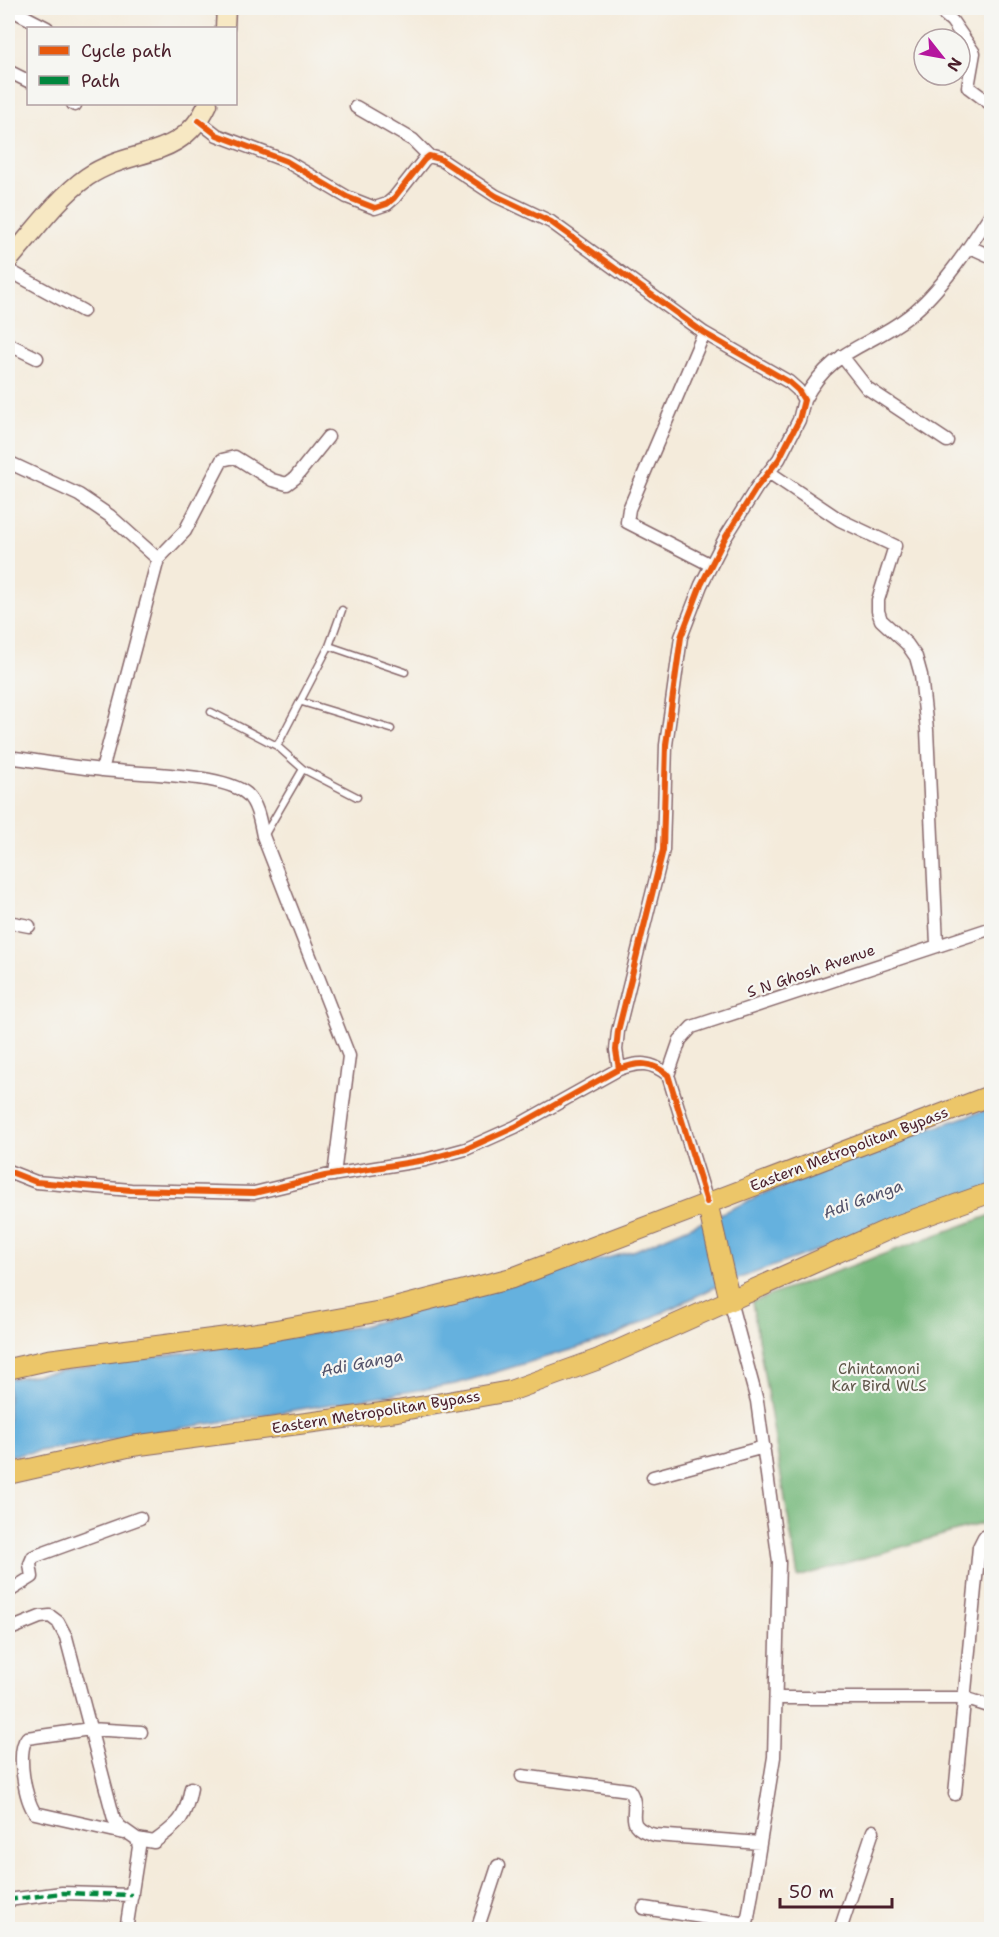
<svg xmlns="http://www.w3.org/2000/svg" width="999" height="1937" viewBox="0 0 999 1937" font-family="'Shantell Sans',sans-serif">
  <style>
    .forest { fill: #77b97d; stroke: #606c54; stroke-width: 1.5 }
    .water { fill: #65b1de; stroke: #586884; stroke-width: 1.5 }
    .lines { fill: none; stroke-linecap: round; stroke-linejoin: round }
    .lane-casing { stroke: #866669; stroke-width: 9 }
    .street-casing { stroke: #866669; stroke-width: 15 }
    .secondary-casing { stroke: #866669; stroke-width: 21 }
    .primary-casing { stroke: #866669; stroke-width: 22 }
    .lane { stroke: #fff; stroke-width: 6 }
    .street { stroke: #fff; stroke-width: 12 }
    .secondary { stroke: #f7e8c3; stroke-width: 18 }
    .primary { stroke: #ecc669; stroke-width: 20 }
    .quiet { stroke: #00873e; stroke-width: 4.5; stroke-dasharray: 9 4.5; stroke-linecap: butt }
    .cycleway-casing { stroke: #f6f6f2; stroke-width: 10 }
    .cycleway { stroke: #e8590c; stroke-width: 6 }
    .labels { text-anchor: middle; dominant-baseline: central; stroke-width: 4.5; stroke-linejoin: round; paint-order: stroke }
    .street-label { font-size: 15px; fill: #4a1f2b; stroke: #f6f6f2 }
    .park-label { font-size: 15px; fill: #60574a; stroke: #f6f6f2 }
    .water-label { font-size: 16px; font-style: italic; fill: #53526a; stroke: #f6f6f2 }
  </style>
  <rect width="100%" height="100%" fill="#f6f6f2"/>
  <filter id="ink" filterUnits="userSpaceOnUse"><feTurbulence type="fractalNoise" baseFrequency=".0167" numOctaves="2"/><feDisplacementMap in="SourceGraphic" scale="12" xChannelSelector="R" yChannelSelector="G"/><feConvolveMatrix kernelMatrix="1 2 1 2 8 2 1 2 1" color-interpolation-filters="sRGB"/></filter>
  <filter id="wash" filterUnits="userSpaceOnUse"><feTurbulence type="fractalNoise" baseFrequency=".008" numOctaves="4" result="noise"/><feDisplacementMap in="SourceGraphic" scale="24" xChannelSelector="R" yChannelSelector="G"/><feGaussianBlur stdDeviation="1.35" result="paint"/><feColorMatrix in="noise" values="0 0 0 0 0 0 0 0 0 0 0 0 0 0 0 0 0 1.4 0 .05"/><feComposite in="paint" operator="in"/></filter>
  <g filter="url(#wash)">
    <rect width="100%" height="100%" fill="#f4ebdb"/>
    <path class="forest" d="M 991,1215 L 991,1521 L 798,1577 L 752,1302 Z"/>
    <path class="water" d="M 991,1108 L 991,1188 L 715,1287 L 610,1338 L 456,1384 L 8,1456 L 8,1379 L 362,1326 L 636,1250 L 858,1154 Z"/>
  </g>
  <g filter="url(#ink)">
    <g class="lines">
      <defs>
        <path id="lane" d="M 329,646 L 342,610
          M 302,702 L 391,729
          M 211,712 L 277,746 L 303,769 L 264,836
          M 277,746 L 329,646 L 405,672
          M 303,769 L 357,797"/>
        <path id="street" d="M 8,8 L 47,28
          M 937,8 L 952,21 L 974,53 L 968,87 L 992,105
          M 8,71 L 28,81
          M 73,104 L 75,105
          M 356,107 L 413,140 L 429,156
          M 199,121 L 217,135 L 286,161 L 347,197 L 375,208 L 387,204 L 394,198 L 424,160 L 429,156 L 440,159 L 496,196 L 551,222 L 704,333 L 789,382 L 798,390 L 804,400 L 799,420 L 779,459 L 757,487 L 725,538 L 701,585 L 681,637 L 666,745 L 663,850 L 618,1031 L 616,1050 L 619,1069
          M 970,247 L 992,257
          M 8,270 L 83,311
          M 704,333 L 629,509 L 627,522 L 711,565
          M 8,344 L 37,358
          M 842,356 L 867,388 L 947,441
          M 804,400 C 831,348 868,348 909,316 C 940,292 971,245 992,212
          M 8,462 L 79,495 L 110,516 L 158,559
          M 770,473 L 840,520 L 895,546 L 878,600 L 878,611 L 881,620 L 907,644 L 916,657 L 921,675 L 927,730 L 937,944
          M 8,757 C 39,761 71,767 103,770 C 137,774 223,773 247,794 C 258,805 260,822 263,836 L 349,1056 L 334,1175
          M 102,770 L 158,559 L 185,531 L 222,460 L 235,457 L 272,480 L 287,484 L 295,478 L 328,437
          M 8,922 L 29,926
          M 668,1075 L 680,1040 L 692,1027 L 992,928
          M 8,1171 L 36,1182 L 131,1190 L 254,1193 L 325,1176 L 425,1160 L 466,1149 L 515,1127 L 619,1069 C 639,1062 651,1061 668,1075 L 707,1202
          M 730,1301 L 757,1401 L 779,1562 L 774,1757 L 746,1930
          M 653,1477 L 764,1447
          M 8,1592 L 32,1577 L 30,1564 L 33,1557 L 140,1518
          M 8,1630 L 40,1617 L 50,1616 L 58,1622 L 66,1637 L 114,1819 L 120,1827 L 137,1839 L 139,1847 L 126,1930
          M 776,1698 L 964,1698 L 992,1707
          M 522,1776 L 629,1790 C 644,1811 618,1825 655,1835 L 760,1843
          M 955,1794 L 979,1547 L 984,1537 L 992,1534
          M 124,1833 L 35,1813 C 25,1800 16,1751 27,1738 L 90,1729 L 141,1732
          M 137,1839 L 154,1842 C 179,1823 185,1820 191,1788
          M 8,1900 L 62,1893 L 132,1895
          M 644,1908 L 747,1924
          M 477,1930 L 498,1866
          M 840,1930 L 873,1831"/>
        <path id="secondary" d="M 225,28 L 226,8
          M 8,261 C 32,234 57,198 87,177 C 133,146 181,162 208,104"/>
        <path id="primary" d="M 707,1202 L 730,1301
          M 8,1369 L 48,1360 L 265,1332 L 387,1310 L 512,1278 L 992,1095
          M 8,1474 L 132,1446 L 397,1411 L 510,1391 L 599,1359 L 896,1226 L 992,1192"/>
      </defs>
      <use href="#lane" class="lane-casing"/>
      <use href="#street" class="street-casing"/>
      <use href="#secondary" class="secondary-casing"/>
      <use href="#primary" class="primary-casing"/>
      <use href="#lane" class="lane"/>
      <use href="#street" class="street"/>
      <use href="#secondary" class="secondary"/>
      <use href="#primary" class="primary"/>
      <path class="quiet" d="M 8,1900 L 62,1893 L 132,1895"/>
      <defs>
        <path id="cycleway" d="M 199,121 L 217,135 L 286,161 L 347,197 L 375,208 L 387,204 L 394,198 L 424,160 L 429,156 L 440,159 L 496,196 L 551,222 L 704,333 L 789,382 L 798,390 L 804,400 L 799,420 L 779,459 L 757,487 L 725,538 L 701,585 L 681,637 L 666,745 L 663,850 L 618,1031 L 616,1050 L 619,1069
          M 8,1171 L 36,1182 L 131,1190 L 254,1193 L 325,1176 L 425,1160 L 466,1149 L 515,1127 L 619,1069 C 639,1062 651,1061 668,1075 L 707,1202"/>
      </defs>
      <use href="#cycleway" class="cycleway-casing"/>
      <use href="#cycleway" class="cycleway"/>
    </g>
  </g>
  <g class="labels">
    <g class="street-label">
      <text transform="translate(811 971) rotate(-19)">S N Ghosh Avenue</text>
      <text transform="translate(849 1149) rotate(-21)">Eastern Metropolitan Bypass</text>
      <text transform="translate(376 1412) rotate(-9)">Eastern Metropolitan Bypass</text>
    </g>
    <g class="park-label">
      <text x="879" y="1369">Chintamoni<tspan x="879" dy="17">Kar Bird WLS</tspan></text>
    </g>
    <g class="water-label">
      <text transform="translate(863 1199) rotate(-20)">Adi Ganga</text>
      <text transform="translate(362 1363) rotate(-11)">Adi Ganga</text>
    </g>
  </g>
  <rect width="999" height="1937" fill="none" stroke="#f6f6f2" stroke-width="30"/>
  <rect x="27" y="27" width="210" height="78" fill="#f6f6f2" stroke="#b1a0a2" stroke-width="1.5"/>
  <rect x="39" y="46" width="30" height="9" fill="#e8590c" stroke="#b1a0a2" stroke-width="1.5"/>
  <text x="81" y="57" font-size="18" fill="#4a1f2b">Cycle path</text>
  <rect x="39" y="76" width="30" height="9" fill="#00873e" stroke="#b1a0a2" stroke-width="1.5"/>
  <text x="81" y="87" font-size="18" fill="#4a1f2b">Path</text>
  <g transform="translate(942 57) rotate(121)"><circle r="28" fill="#f6f6f2" stroke="#b1a0a2" stroke-width="1.5"/>
  <path d="M0-4.5L10 22L0 15L-10 22Z" fill="#b5179e"/>
  <text y="-9" font-size="16" font-weight="bold" text-anchor="middle" fill="#4a1f2b">N</text>
  </g>
  <path d="M780 1898v9h112v-9" fill="none" stroke="#4a1f2b" stroke-width="3"/>
  <text x="789" y="1898" font-size="18" fill="#4a1f2b" stroke="#f6f6f2" stroke-width="4.5" paint-order="stroke">50 m</text>
</svg>
